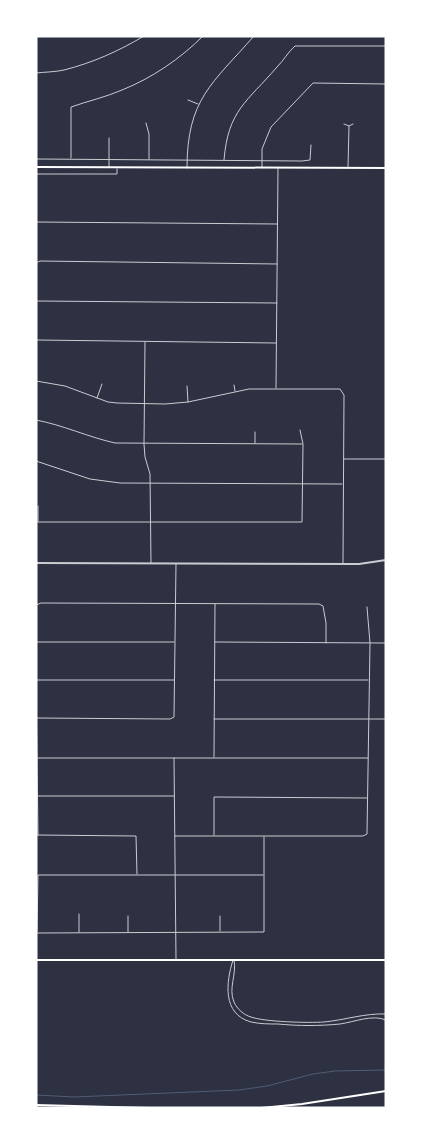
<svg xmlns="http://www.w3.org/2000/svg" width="422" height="1144" viewBox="0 0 422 1144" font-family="Montserrat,sans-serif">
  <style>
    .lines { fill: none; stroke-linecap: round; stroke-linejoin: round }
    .stream { stroke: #4f5d75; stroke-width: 1 }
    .minor { stroke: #caccd0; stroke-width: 1 }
    .tertiary { stroke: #caccd0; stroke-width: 2 }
    .secondary { stroke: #fff; stroke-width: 2 }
    .primary { stroke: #fff; stroke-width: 2 }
  </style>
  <rect width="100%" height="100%" fill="#2d3142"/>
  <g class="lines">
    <path class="stream" d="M 36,1095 L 74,1097 L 239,1090 L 267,1086 L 313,1074 L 335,1071 L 386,1070"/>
    <path class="minor" d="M 36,73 C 45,72 55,72 64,70 C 92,63 119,51 144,36
      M 188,100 L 198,104
      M 146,123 L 149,134 L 149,159
      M 344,124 L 349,126 L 353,124
      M 71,158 L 71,107 C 88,101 106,97 122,90 C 152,78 180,59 203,36
      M 36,159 L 302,161 L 310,160 L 311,145
      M 224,160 C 228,110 247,102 277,67 C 284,60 288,52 295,46 L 386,46
      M 109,167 L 109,138
      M 187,168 C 187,99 212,84 254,36
      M 262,168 L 262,149 L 271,127 L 313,83 L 386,84
      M 348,168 L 349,126
      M 36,174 L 117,174 L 117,169
      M 36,222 L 277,224
      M 36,263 L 40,261 L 277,264
      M 36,301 L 277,303
      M 36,340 L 276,343
      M 145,342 L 144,444 L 145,457 L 150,474 L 151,563
      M 36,381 L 65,386 L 108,402 L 117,403 L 165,404 L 188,402 L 249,389 L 340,389 L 344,395 L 343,563
      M 234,385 L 235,391
      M 187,386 L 188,402
      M 276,388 L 278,168
      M 97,398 L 102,384
      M 36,420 C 63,425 88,437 115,443 L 302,444
      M 255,443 L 255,432
      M 344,459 L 386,459
      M 36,461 L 90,479 L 120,483 L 342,484
      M 38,521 L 38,506
      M 36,522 L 302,522 L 303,444 L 300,430
      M 36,605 L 41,603 L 319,604 L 323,606 L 326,623 L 326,643
      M 36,642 L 174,642
      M 215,642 L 386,643
      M 36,680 L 174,680
      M 214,680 L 368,680
      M 36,682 L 38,835
      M 36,718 L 170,719 L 174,717 L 176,564
      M 214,719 L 386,719
      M 214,757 L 215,604
      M 37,758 L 368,758
      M 174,758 L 176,959
      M 38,796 L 174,796
      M 36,835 L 136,836 L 137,874
      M 214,835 L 214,797 L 367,798
      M 175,836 L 363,836 L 367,834 L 370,643 L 367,607
      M 220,916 L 220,931
      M 37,931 L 38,875 L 263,875
      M 79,932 L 79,914
      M 128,932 L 128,916
      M 36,933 L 264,932 L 264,837
      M 233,960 C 226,982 222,1014 251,1022 C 260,1024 270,1024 278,1024 C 299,1026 319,1026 340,1024 C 354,1022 373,1014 386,1020
      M 234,960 C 237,975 228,988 234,1002 C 237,1009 244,1015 251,1017 C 265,1022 308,1023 324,1022 C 345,1020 365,1013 386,1014"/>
    <path class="tertiary" d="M 36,563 L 359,564 L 386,560"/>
    <path class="secondary" d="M 36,167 L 386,168
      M 36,1105 L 149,1108
      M 261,1108 L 302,1104 L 386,1091"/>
    <path class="primary" d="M 36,960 L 386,960"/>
  </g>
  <rect width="422" height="1144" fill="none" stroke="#ffffff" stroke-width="75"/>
</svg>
